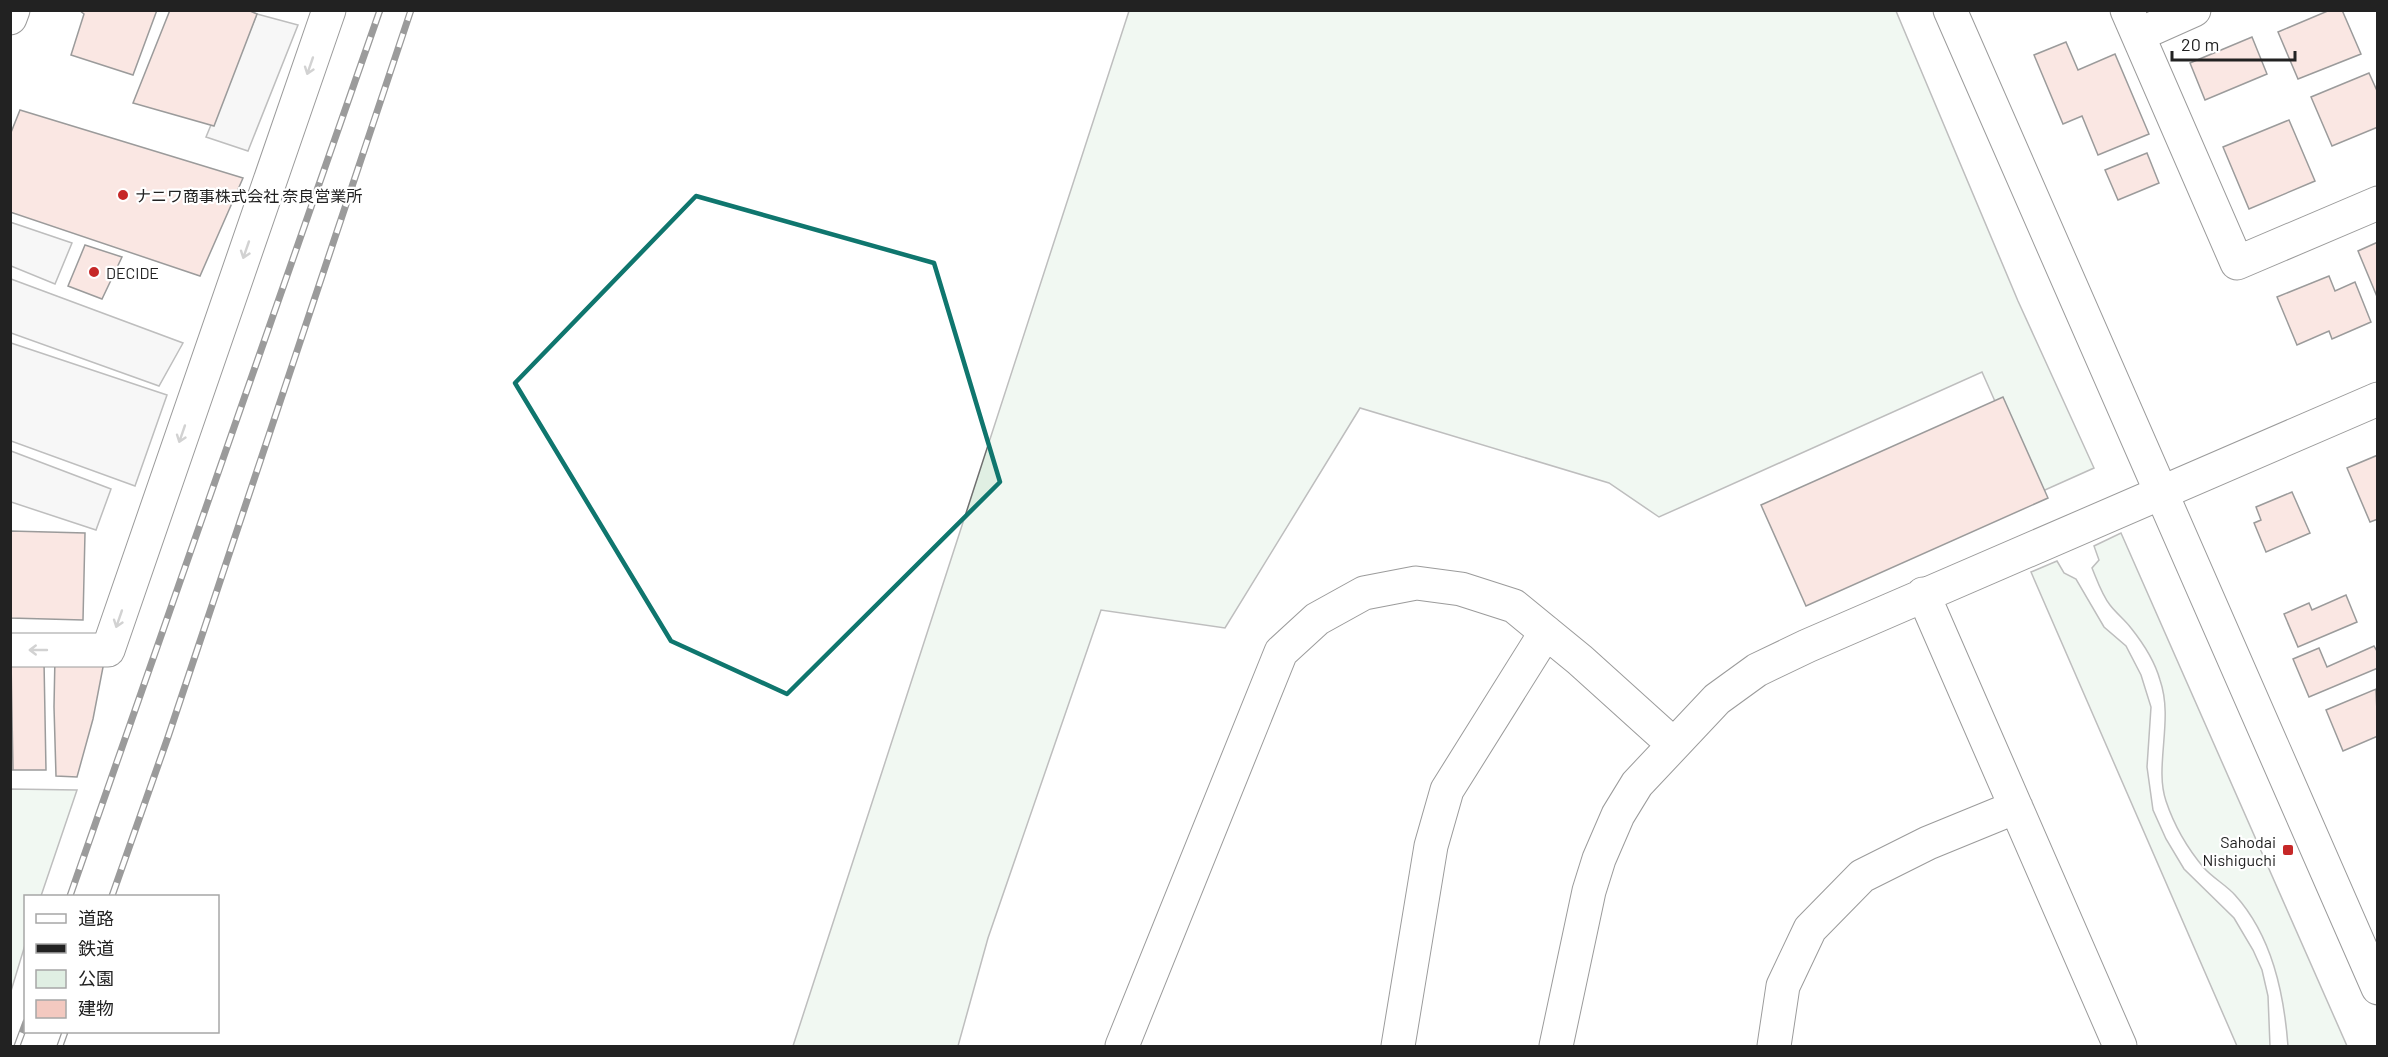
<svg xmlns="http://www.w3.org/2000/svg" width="2388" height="1057" viewBox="0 0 2388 1057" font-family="Barlow,'Noto Sans JP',sans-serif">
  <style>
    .green { fill: #e0efe3; stroke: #6f6f6f; stroke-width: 1.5 }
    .parking { fill: #ededed; stroke: #6f6f6f; stroke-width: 1.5 }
    .building { fill: #f3c9c0; stroke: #222; stroke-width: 1.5 }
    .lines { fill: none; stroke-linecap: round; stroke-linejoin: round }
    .street-casing { stroke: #222; stroke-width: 35 }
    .secondary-casing { stroke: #222; stroke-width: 35 }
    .street { stroke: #fff; stroke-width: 33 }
    .secondary { stroke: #fff; stroke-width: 33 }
    .rail-casing { stroke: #222; stroke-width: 7 }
    .rail { stroke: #fff; stroke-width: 4.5; stroke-dasharray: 14; stroke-linecap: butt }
    .oneway { stroke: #9c9c9c }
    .marked { fill: none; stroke: #0f766e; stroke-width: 4.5; stroke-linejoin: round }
    .poi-dot { fill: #c62828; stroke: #fff; stroke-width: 2 }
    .labels { text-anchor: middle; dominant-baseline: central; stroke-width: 4.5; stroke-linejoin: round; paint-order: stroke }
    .poi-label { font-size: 16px; fill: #222; stroke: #fff; text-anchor: start }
  </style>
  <rect width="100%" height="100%" fill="#fff"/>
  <path class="green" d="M 1129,11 L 1896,11 L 2018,301 L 2094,468 L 2036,494 L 1982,372 L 1659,517 L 1609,483 L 1360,408 L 1225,628 L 1101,610 L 988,938 L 958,1046 L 793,1046 Z
    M 2121,533 L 2347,1046 L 2288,1046 C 2284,993 2272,936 2235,895 C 2226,885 2213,878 2204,868 C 2188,849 2174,825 2166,801 C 2154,766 2174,720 2160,680 C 2155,662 2143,643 2131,628 C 2125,620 2116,613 2110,605 C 2102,595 2097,580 2092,568 L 2099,560 L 2094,546 Z
    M 2057,561 L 2064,573 L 2076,579 L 2104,627 L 2126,646 L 2141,675 L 2151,707 L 2147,767 L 2153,810 L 2166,839 L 2184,869 L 2234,918 L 2253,950 L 2262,970 L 2268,996 L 2270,1046 L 2237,1046 L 2031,572 Z
    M 11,789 L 77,790 L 41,896 L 26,896 L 25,945 L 11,991 Z"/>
  <path class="parking" d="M 257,14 L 298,25 L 248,151 L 206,137 Z
    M 10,222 L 72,243 L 55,284 L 11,266 Z
    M 11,279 L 183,343 L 159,386 L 11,333 Z
    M 11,343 L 167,395 L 135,486 L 11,441 Z
    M 11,451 L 111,489 L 96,530 L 11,502 Z"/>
  <path class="building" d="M 79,10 L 157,10 L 133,75 L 71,55 L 84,14 Z
    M 170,10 L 248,10 L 257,14 L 214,126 L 133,103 Z
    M 2330,10 L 2342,10 L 2361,54 L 2298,79 L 2278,32 Z
    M 2252,37 L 2267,74 L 2205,100 L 2190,63 Z
    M 2066,42 L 2078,70 L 2115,54 L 2149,134 L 2098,155 L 2082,116 L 2063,124 L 2034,55 Z
    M 2369,73 L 2378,93 L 2378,127 L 2332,146 L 2311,97 Z
    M 20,110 L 243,178 L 200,276 L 10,212 L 10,135 Z
    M 2289,120 L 2315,181 L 2249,209 L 2223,147 Z
    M 2147,153 L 2159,183 L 2118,200 L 2105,170 Z
    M 2378,242 L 2378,299 L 2358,251 Z
    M 85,245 L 122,257 L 102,299 L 68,286 Z
    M 2329,276 L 2335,291 L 2355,282 L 2371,322 L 2332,339 L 2329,331 L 2297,345 L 2277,297 Z
    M 2003,397 L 2048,498 L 1806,606 L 1761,505 Z
    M 2378,455 L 2378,519 L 2370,522 L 2347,468 Z
    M 2292,492 L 2310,533 L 2266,552 L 2254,523 L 2261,520 L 2256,507 Z
    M 10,531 L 85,533 L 83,620 L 10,618 Z
    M 2346,595 L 2357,622 L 2298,647 L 2284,614 L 2309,603 L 2312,610 Z
    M 2374,646 L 2378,653 L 2378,668 L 2309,697 L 2293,659 L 2319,648 L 2327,667 Z
    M 55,656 L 104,662 L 93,719 L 77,777 L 56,776 L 54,707 Z
    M 11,660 L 44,661 L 46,770 L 13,770 Z
    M 11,660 L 13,770 L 10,770 Z
    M 2376,689 L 2378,736 L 2343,751 L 2326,710 Z"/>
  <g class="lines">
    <defs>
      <path id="street" d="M 2127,10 L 2237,263 L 2378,203
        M 2138,35 L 2194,10
        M 1923,594 L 2120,1046
        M 10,650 L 108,650 L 329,10
        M 1122,1046 L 1281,652 L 1317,619 L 1364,593 L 1416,583 L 1461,589 L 1514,606 L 1580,660 L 1673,744
        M 1398,1046 L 1431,846 L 1447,790 L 1546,632
        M 1556,1046 L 1589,891 L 1599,859 L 1618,815 L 1637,784 L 1717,699 L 1757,670 L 1807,646 L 2378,399
        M 1774,1046 L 1783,986 L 1810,929 L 1862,876 L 1928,843 L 2016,807"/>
      <path id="secondary" d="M 1950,10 L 2378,988
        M 10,18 L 13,10"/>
    </defs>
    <use href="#street" class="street-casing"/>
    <use href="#secondary" class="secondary-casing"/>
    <use href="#street" class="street"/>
    <use href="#secondary" class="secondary"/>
    <defs>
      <path id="rail" d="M 70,896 L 380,10
        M 112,896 L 168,737 L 411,10
        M 17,1046 L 26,1022
        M 60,1046 L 65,1032"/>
    </defs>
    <use href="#rail" class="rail-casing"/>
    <use href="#rail" class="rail"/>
  </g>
  <defs><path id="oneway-shaft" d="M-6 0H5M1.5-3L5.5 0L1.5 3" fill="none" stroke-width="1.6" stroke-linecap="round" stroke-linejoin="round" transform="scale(1.5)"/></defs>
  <g class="oneway">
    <use href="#oneway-shaft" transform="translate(310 66) rotate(109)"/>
    <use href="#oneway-shaft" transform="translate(246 250) rotate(109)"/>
    <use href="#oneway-shaft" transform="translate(182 434) rotate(109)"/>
    <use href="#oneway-shaft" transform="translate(119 619) rotate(109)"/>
    <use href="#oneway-shaft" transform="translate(38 650) rotate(-180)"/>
  </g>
  <path d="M0 0H2388V1057H0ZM 696,196 L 934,263 L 1000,482 L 787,694 L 671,641 L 515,383 Z" fill="#fff" fill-opacity=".55" fill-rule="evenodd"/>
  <path class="marked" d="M 696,196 L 934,263 L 1000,482 L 787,694 L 671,641 L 515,383 Z"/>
  <g class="poi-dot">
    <circle cx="123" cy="195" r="6"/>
    <circle cx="94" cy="272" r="6"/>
    <rect x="2282" y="844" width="12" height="12" rx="3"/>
  </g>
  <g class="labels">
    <g class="poi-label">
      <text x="135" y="195">ナニワ商事株式会社 奈良営業所</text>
      <text x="106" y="272">DECIDE</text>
      <text x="2276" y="841" text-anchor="end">Sahodai<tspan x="2276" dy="18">Nishiguchi</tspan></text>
    </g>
  </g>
  <rect width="2388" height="1057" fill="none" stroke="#222222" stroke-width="24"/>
  <rect x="24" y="895" width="195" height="138" fill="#ffffff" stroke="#a7a7a7" stroke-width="1.5"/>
  <rect x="36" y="914" width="30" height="9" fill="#ffffff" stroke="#a7a7a7" stroke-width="1.5"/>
  <text x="78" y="925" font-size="18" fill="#222222">道路</text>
  <rect x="36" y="944" width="30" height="9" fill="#222222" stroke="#a7a7a7" stroke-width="1.5"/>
  <text x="78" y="955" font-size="18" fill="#222222">鉄道</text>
  <rect x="36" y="970" width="30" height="18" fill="#e0efe3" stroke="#a7a7a7" stroke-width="1.5"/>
  <text x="78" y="985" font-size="18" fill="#222222">公園</text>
  <rect x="36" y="1000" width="30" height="18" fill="#f3c9c0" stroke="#a7a7a7" stroke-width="1.5"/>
  <text x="78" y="1015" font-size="18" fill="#222222">建物</text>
  <path d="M2172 51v9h123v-9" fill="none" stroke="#222222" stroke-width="3"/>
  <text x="2181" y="51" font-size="18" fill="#222222" stroke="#ffffff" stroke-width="4.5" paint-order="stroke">20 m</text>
</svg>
